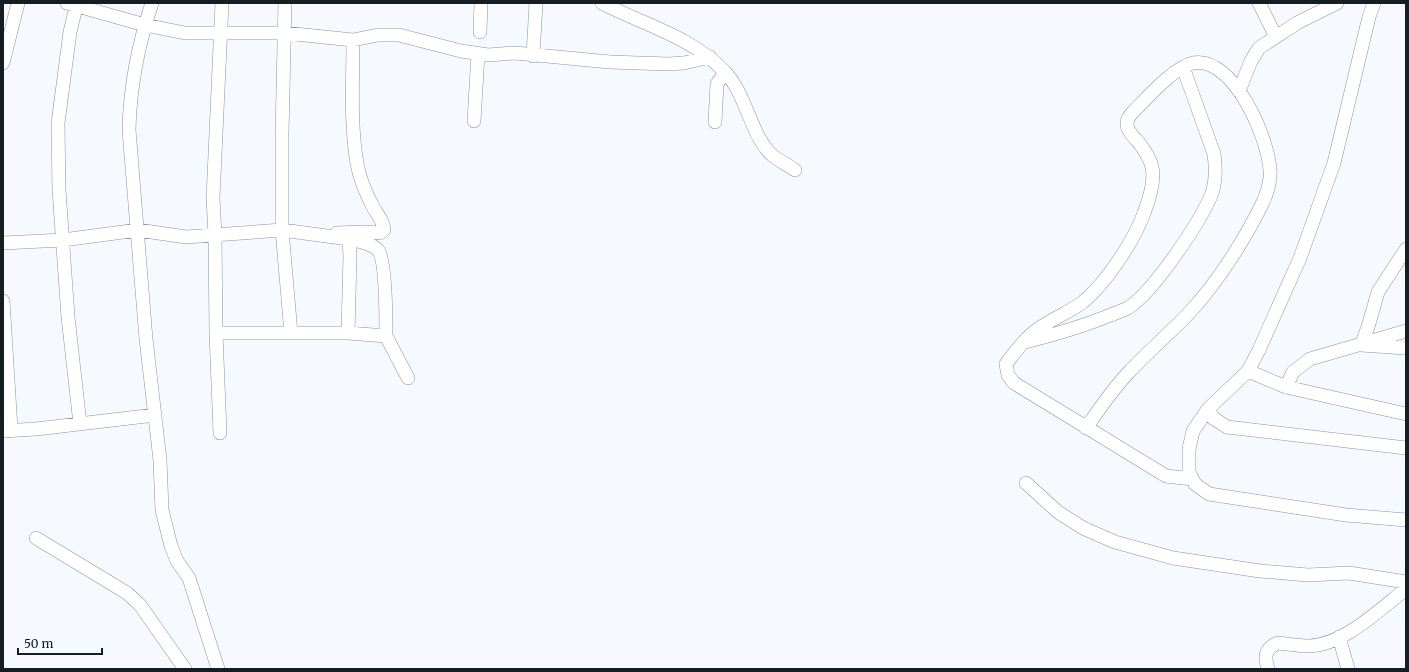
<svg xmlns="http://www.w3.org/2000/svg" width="1409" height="672" viewBox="0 0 1409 672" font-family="Merriweather,serif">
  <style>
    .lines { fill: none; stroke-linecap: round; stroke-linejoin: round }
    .minor-casing { stroke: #8696a4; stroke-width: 14 }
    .minor { stroke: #fff; stroke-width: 13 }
  </style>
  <rect width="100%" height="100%" fill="#f6f9fd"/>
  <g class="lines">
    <defs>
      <path id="minor" d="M 67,3 L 145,25 L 185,33 L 285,33 L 353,40 L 378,35 L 399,35 L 461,51 L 488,55 L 515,53 L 610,62 L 668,64 L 684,63 L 710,57
        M 77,3 L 70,32 L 58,123 L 59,190 L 68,317 L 80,424
        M 152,3 C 138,45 130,86 129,130 L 146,339 L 160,460 L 162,510 L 171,546 L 177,561 L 189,578 L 218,669
        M 285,3 L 282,134 L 282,230 L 291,333
        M 602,3 C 642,24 692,37 724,71 C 747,94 750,135 772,155 C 779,161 788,165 795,170
        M 1259,3 L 1276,37
        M 1374,3 L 1369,17 L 1334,163 L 1300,258 L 1259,350 L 1248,371 L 1208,409 L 1193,431 L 1189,449 L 1189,472 L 1195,484 L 1209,494 L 1346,515 L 1406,520
        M 480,32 L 481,3
        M 533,56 L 536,3
        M 3,63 L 18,3
        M 1239,91 L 1251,61 L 1259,48 L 1297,23 L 1337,3
        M 474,121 L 478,54
        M 715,122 L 717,84 L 725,72
        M 337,233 L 363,232 L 380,233 L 384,230 C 384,221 375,212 371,203 C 365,191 359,176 357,163 C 350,123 353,81 353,40
        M 349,239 C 357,241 372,243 378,250 C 386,259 386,321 386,336
        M 3,243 L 63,240 L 138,230 L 186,237 L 282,230 L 349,239 L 350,256 L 348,333
        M 1406,249 L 1378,292 L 1368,327 L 1361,345 L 1406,348
        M 3,301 L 11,429
        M 216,333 L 348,333 L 386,336 L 408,378
        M 1025,342 C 1053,335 1081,327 1108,316 C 1115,313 1122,311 1128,308 C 1154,291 1198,225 1211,196 C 1216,183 1216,168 1214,154 L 1183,67
        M 1248,371 L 1286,387 L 1406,414
        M 1286,387 L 1293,372 L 1310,359 L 1406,331
        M 1208,409 L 1213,418 L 1227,427 L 1406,448
        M 1086,428 C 1100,408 1114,387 1131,370 C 1150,350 1171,332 1190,312 C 1218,282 1247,236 1264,200 C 1268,190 1271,180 1270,170 C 1268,138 1234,56 1193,63 C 1174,67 1147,98 1133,112 C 1120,125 1131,134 1140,144 C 1145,151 1150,158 1152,167 C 1155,180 1149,200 1144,213 C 1134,241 1106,283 1083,302 C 1071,311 1058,316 1046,324 C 1029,333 1017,349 1006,364 L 1008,375 L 1014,383 L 1166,476 L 1192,479
        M 3,431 L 36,429 L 155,415
        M 220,433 L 216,333 L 215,235 L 213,198 L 222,3
        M 1026,483 L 1058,512 L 1083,528 L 1115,542 L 1173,558 L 1260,571 L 1308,575 L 1349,573 L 1406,582
        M 36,538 L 127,593 L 140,605 L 185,669
        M 1339,637 L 1348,669
        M 1268,669 C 1264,657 1265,648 1278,643 C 1288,644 1299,646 1309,646 C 1344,645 1380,609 1406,589"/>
    </defs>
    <use href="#minor" class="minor-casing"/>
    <use href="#minor" class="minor"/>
  </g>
  <rect width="1409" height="672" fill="none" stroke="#171e23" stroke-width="8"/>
  <path d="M18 648v6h84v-6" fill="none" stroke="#171e23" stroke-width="2"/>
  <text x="24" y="648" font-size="12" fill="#171e23" stroke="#f6f9fd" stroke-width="3" paint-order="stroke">50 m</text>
</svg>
